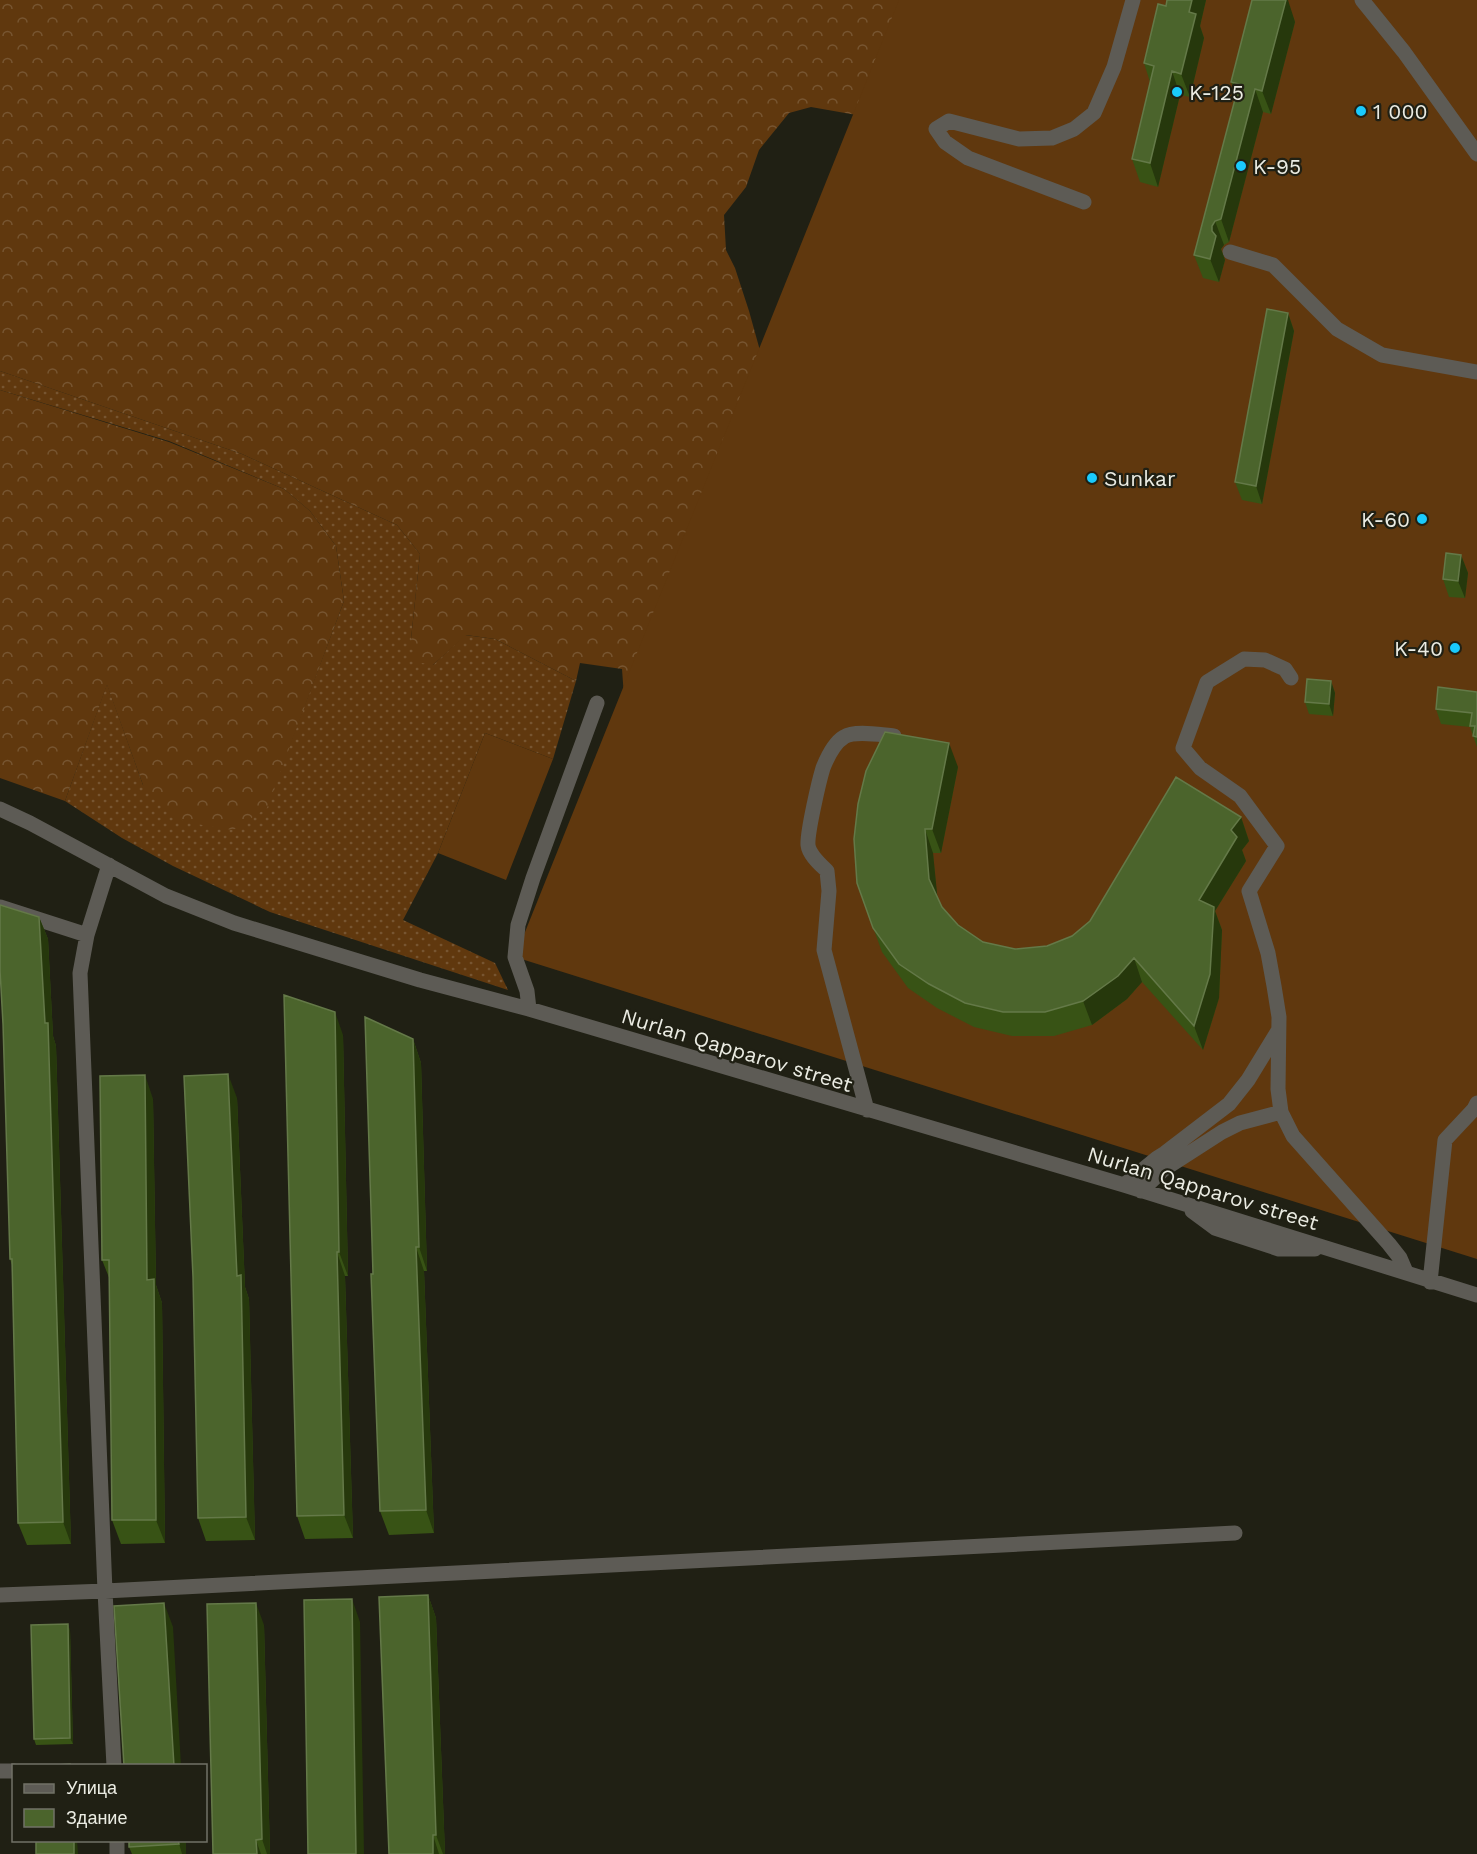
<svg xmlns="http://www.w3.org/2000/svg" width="1477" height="1854" viewBox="0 0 1477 1854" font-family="'Work Sans',sans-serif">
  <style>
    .grass { fill: url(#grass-dots) }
    .forest { fill: url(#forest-crowns) }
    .garden { fill: #60380e }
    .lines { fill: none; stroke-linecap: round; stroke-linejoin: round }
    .minor { stroke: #5d5b55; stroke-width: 15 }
    .wall { fill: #385315 }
    .shaded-wall { fill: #26380c }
    .building { fill: #4b642c; stroke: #647948; stroke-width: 1.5 }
    .poi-dot { fill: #1acafc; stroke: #202014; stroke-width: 2 }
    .labels { text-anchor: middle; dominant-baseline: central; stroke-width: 4.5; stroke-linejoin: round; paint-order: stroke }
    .poi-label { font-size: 21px; fill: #ebece3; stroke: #202014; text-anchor: start }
    .street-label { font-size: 21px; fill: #ebece3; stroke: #202014 }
  </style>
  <defs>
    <pattern id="grass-dots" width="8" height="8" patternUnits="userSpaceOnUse" patternTransform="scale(1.5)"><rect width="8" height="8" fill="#60380e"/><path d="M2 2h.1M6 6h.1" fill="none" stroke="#775531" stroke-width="1.8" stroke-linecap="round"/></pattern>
    <pattern id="forest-crowns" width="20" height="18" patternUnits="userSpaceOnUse" patternTransform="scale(1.5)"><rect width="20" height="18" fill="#60380e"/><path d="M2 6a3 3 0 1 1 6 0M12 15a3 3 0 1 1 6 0" fill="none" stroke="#775531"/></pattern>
  </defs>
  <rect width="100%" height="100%" fill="#202014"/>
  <path class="grass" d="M 0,371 L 242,454 L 397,525 L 420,554 L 411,639 L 433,665 L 465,635 L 495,639 L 576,681 L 553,759 L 485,733 L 438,853 L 403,920 L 495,963 L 508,990 L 270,912 L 173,866 L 122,838 L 65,801 L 107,684 L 143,785 L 266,808 L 344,601 L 336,546 L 310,511 L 284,489 L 169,441 L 0,390 Z"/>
  <path class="forest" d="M 0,0 L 1113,0 L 936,129 L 811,107 L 789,113 L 759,150 L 746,187 L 724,215 L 726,250 L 735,268 L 749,311 L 759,347 L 782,389 L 626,724 L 622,669 L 580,663 L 576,681 L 495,639 L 466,635 L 433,665 L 416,662 L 411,639 L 420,554 L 397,525 L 242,454 L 0,371 Z
    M 0,390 L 169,442 L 284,489 L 310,511 L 336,546 L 344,601 L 267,808 L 233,830 L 184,822 L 143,785 L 107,685 L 65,801 L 0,778 Z"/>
  <path class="garden" d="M 899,0 L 1477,0 L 1477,1259 L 515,957 Z
    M 485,733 L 553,759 L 506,880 L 438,853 Z"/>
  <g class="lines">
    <path class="minor" d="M 1362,0 L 1404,52 L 1477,154
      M 1084,202 L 968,158 L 945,142 L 936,129 L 949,121 L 1019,139 L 1052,138 L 1074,129 L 1094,113 L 1114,67 L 1133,0
      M 1230,252 L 1273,265 L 1337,329 L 1382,355 L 1477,372
      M 1291,678 L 1285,669 L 1265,660 L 1244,659 L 1207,682 L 1183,748 L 1200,768 L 1240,796 L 1277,846 L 1249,891 L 1268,953 L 1274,986 L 1279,1017 L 1278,1089 L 1281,1112 L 1293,1136 L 1389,1244 L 1400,1258 L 1406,1272
      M 0,809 L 30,823 L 166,896 L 234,923 L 420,980 L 529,1009 L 1124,1185 L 1477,1295
      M 109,865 L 87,935 L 80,973 L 105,1591 L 114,1766
      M 0,907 L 87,935
      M 529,1009 L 527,991 L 515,957 L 518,925 L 533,878 L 597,703
      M 867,1110 L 824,950 L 829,891 L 827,871 C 821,865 809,855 808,845 C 807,833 819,781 823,768 C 827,758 834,743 844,737 C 855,730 881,735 894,736
      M 1124,1185 L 1157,1158 L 1165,1153 L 1229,1104 L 1248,1080 L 1278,1031
      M 1141,1191 L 1163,1170 L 1222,1132 L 1240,1123 L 1281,1112
      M 1192,1211 L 1215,1228 L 1279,1249 L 1315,1249
      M 1430,1282 L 1445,1140 L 1474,1109 L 1477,1103
      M 0,1595 L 105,1591 L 1235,1533
      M 0,1771 L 14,1771
      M 117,1840 L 117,1854"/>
  </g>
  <path class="wall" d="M 1167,0 L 1206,0 L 1200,26 L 1204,38 L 1190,97 L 1180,95 L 1158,187 L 1140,182 L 1132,159 L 1150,82 L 1144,63 Z
    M 1290,6 L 1290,8 L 1295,22 L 1271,114 L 1263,112 L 1229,242 L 1224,245 L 1221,249 L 1225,260 L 1219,282 L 1203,278 L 1194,255 L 1236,96 L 1231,82 Z
    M 1288,313 L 1294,331 L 1262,504 L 1242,500 L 1235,482 Z
    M 1461,555 L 1468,573 L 1465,598 L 1449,597 L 1443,579 Z
    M 1331,681 L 1335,693 L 1333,716 L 1309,714 L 1305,702 Z
    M 1477,692 L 1477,747 L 1470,727 L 1441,724 L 1436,709 Z
    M 958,767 L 941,853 L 933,853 L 937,897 L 942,907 L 958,925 L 983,942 L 1015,949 L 1047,946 L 1072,936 L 1241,817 L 1249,841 L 1242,850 L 1246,861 L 1215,911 L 1222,930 L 1219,998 L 1203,1050 L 1142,982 L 1127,999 L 1092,1025 L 1054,1036 L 1012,1036 L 974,1027 L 937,1008 L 908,988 L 882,952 L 857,883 Z
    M 39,917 L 48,939 L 53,1036 L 56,1046 L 71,1544 L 27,1545 L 18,1523 L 12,1265 L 10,1259 Z
    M 343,1035 L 348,1276 L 345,1276 L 353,1538 L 305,1539 L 297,1516 Z
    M 413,1039 L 421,1063 L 427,1271 L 424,1271 L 434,1533 L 389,1535 L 380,1511 L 373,1274 Z
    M 237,1098 L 245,1287 L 249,1299 L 255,1540 L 206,1541 L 198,1518 Z
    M 153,1099 L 156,1285 L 162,1303 L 165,1543 L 121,1544 L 112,1520 L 110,1280 L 102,1260 Z
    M 428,1595 L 436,1618 L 445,1854 L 389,1854 Z
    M 264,1625 L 270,1854 L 213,1854 Z
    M 70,1630 L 73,1744 L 36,1745 L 34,1739 Z
    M 129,1840 L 186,1840 L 186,1854 L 132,1854 L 129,1847 Z"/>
  <path class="shaded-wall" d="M 1192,0 L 1206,0 L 1200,26 L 1204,38 L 1190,97 L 1181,74 L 1189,12 Z
    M 1279,0 L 1288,0 L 1295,22 L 1271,114 L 1262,91 Z
    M 1172,71 L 1180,95 L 1158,187 L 1150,163 Z
    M 1255,89 L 1263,112 L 1229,242 L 1221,219 Z
    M 1215,221 L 1224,245 L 1221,249 L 1225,260 L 1219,282 L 1210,259 L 1212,226 Z
    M 1288,313 L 1294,331 L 1262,504 L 1256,486 Z
    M 1461,555 L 1468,573 L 1465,598 L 1458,581 Z
    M 1331,681 L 1335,693 L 1333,716 L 1329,704 Z
    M 949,743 L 958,767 L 941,853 L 932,829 Z
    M 1241,817 L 1249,841 L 1242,850 L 1246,861 L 1215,911 L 1222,930 L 1219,998 L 1203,1050 L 1194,1026 L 1199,900 L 1231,830 Z
    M 925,829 L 933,853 L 938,903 L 929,879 Z
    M 39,917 L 48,939 L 53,1036 L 56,1046 L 71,1544 L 63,1522 L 45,1023 Z
    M 1134,958 L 1142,982 L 1127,999 L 1092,1025 L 1083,1001 Z
    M 335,1012 L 343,1035 L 348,1276 L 339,1252 Z
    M 413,1039 L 421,1063 L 427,1271 L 419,1247 Z
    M 228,1074 L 237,1098 L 245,1287 L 249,1299 L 255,1540 L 246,1517 L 237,1276 Z
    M 145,1075 L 153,1099 L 156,1285 L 162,1303 L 165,1543 L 156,1520 L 147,1280 Z
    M 416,1247 L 424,1271 L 434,1533 L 426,1510 Z
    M 337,1252 L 345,1276 L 353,1538 L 344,1515 Z
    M 428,1595 L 436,1618 L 445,1854 L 443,1854 L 436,1835 Z
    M 352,1599 L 360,1622 L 364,1854 L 356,1854 Z
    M 164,1603 L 173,1627 L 181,1766 L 174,1766 Z
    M 256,1603 L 264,1625 L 270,1854 L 267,1854 L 262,1839 Z
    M 68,1624 L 70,1630 L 73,1744 L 70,1738 Z
    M 433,1835 L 439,1854 L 433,1854 Z
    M 74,1840 L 77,1840 L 78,1854 L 74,1854 Z
    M 178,1840 L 186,1840 L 186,1854 L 182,1854 Z
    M 256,1840 L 261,1854 L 257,1854 Z"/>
  <path class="building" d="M 1167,0 L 1192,0 L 1189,12 L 1196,14 L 1181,74 L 1172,71 L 1150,163 L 1132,159 L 1154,66 L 1144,63 L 1158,4 L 1166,6 Z
    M 1252,0 L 1286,0 L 1262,91 L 1255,89 L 1221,219 L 1215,221 L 1212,226 L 1212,231 L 1216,236 L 1210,259 L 1194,255 L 1239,84 L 1231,82 Z
    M 1267,309 L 1288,313 L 1256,486 L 1235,482 Z
    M 1446,553 L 1461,555 L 1458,581 L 1443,579 Z
    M 1307,679 L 1331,681 L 1329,704 L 1305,702 Z
    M 1438,687 L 1477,692 L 1477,737 L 1473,736 L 1475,726 L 1470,726 L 1472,713 L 1436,709 Z
    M 885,732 L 949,743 L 932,829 L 925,829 L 929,879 L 942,907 L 958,925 L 983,942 L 1015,949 L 1047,946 L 1072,936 L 1090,921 L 1176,777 L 1241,817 L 1231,830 L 1237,837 L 1199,900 L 1214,907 L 1210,974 L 1194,1026 L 1134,958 L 1118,976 L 1083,1001 L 1045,1012 L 1003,1012 L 965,1003 L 929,984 L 899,964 L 873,928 L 857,883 L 854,839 L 858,804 L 866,771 Z
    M 0,905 L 39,917 L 45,1023 L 48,1023 L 63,1522 L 18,1523 L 12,1259 L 10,1259 L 3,1024 L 0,970 Z
    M 284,995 L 335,1012 L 339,1252 L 337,1252 L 344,1515 L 297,1516 Z
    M 365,1017 L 413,1039 L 419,1247 L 416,1247 L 426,1510 L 380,1511 L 371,1274 L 373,1274 Z
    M 228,1074 L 237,1276 L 241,1275 L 246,1517 L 198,1518 L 193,1277 L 184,1076 Z
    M 145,1075 L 147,1280 L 154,1279 L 156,1520 L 112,1520 L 109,1260 L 102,1260 L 100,1076 Z
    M 428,1595 L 436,1835 L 433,1835 L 433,1854 L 389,1854 L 379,1597 Z
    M 352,1599 L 356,1854 L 308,1854 L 304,1600 Z
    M 164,1603 L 174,1766 L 124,1766 L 114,1606 Z
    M 256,1603 L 262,1839 L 256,1840 L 257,1854 L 213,1854 L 207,1604 Z
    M 68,1624 L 70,1738 L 34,1739 L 31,1625 Z
    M 70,1764 L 70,1766 L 43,1766 Z
    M 36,1840 L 74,1840 L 74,1854 L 36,1854 Z
    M 129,1840 L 178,1840 L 179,1844 L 129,1847 Z"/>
  <g class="poi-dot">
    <circle cx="1177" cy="92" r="6"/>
    <circle cx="1361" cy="111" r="6"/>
    <circle cx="1241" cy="166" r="6"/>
    <circle cx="1092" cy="478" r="6"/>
    <circle cx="1422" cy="519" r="6"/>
    <circle cx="1455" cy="648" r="6"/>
  </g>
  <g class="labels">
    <g class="poi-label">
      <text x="1189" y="92">K-125</text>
      <text x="1373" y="111">1 000</text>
      <text x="1253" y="166">K-95</text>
      <text x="1104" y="478">Sunkar</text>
      <text x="1410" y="519" text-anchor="end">K-60</text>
      <text x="1443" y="648" text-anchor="end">K-40</text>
    </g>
    <g class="street-label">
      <text transform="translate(737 1050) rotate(17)">Nurlan Qapparov street</text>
      <text transform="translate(1203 1188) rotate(17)">Nurlan Qapparov street</text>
    </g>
  </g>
  <rect x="12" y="1764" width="195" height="78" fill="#202014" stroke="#717267" stroke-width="1.5"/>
  <rect x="24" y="1784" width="30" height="9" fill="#5d5b55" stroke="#717267" stroke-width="1.5"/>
  <text x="66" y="1794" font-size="18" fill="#ebece3">Улица</text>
  <rect x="24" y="1809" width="30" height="18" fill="#4b642c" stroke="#717267" stroke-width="1.5"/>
  <text x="66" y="1824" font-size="18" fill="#ebece3">Здание</text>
</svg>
